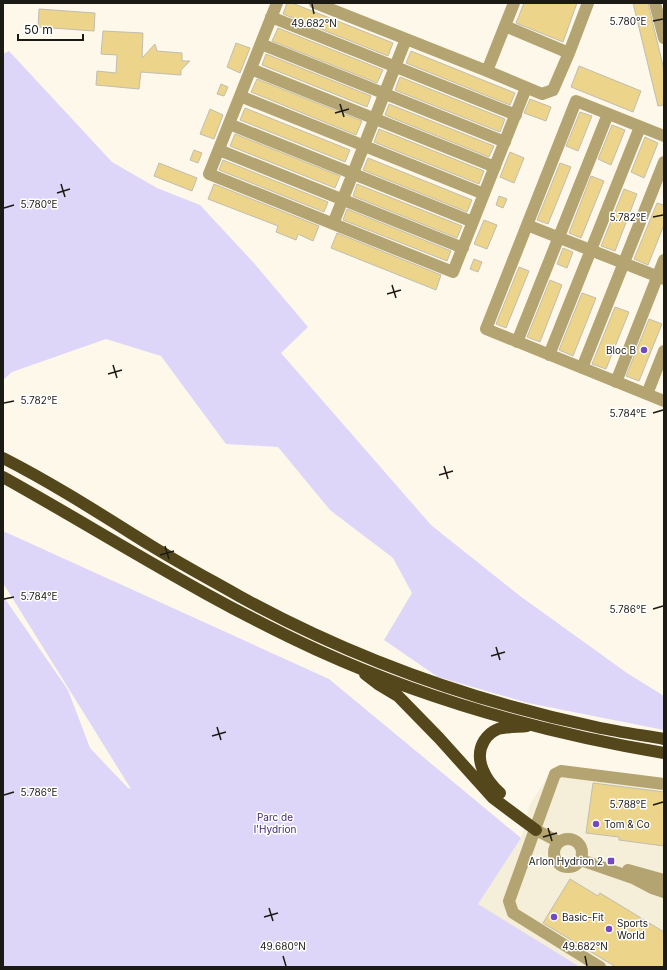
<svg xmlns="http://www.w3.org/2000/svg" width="667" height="970" viewBox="0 0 667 970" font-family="Inter,sans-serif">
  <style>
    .built { fill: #f5efd9 }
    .green { fill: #ddd6f9 }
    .building { fill: #ecd48a; stroke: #c1bdb0 }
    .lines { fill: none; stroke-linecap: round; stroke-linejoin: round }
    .minor { stroke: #b4a471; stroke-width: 12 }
    .highway { stroke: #54471c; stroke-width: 12 }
    .ticks { fill: none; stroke: #1c1a15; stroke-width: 1.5 }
    .poi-dot { fill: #7249c1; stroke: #fff; stroke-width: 1.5 }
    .labels { text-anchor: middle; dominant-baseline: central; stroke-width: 3; stroke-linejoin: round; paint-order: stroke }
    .poi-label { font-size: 10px; fill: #1c1a15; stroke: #fff; text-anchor: start }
    .park-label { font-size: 10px; fill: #422775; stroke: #fff }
    .ticks-label { font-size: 10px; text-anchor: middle; fill: #1c1a15; stroke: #fff; stroke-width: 3; stroke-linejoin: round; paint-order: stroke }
  </style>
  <rect width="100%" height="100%" fill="#fdf8ea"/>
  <path class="built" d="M 552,771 L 664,781 L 664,967 L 580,967 L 477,904 L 521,838 L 530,804 Z"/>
  <path class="green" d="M 9,51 L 112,162 L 157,188 L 200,205 L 253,262 L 308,327 L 281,353 L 431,525 L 520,596 L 627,673 L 664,696 L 664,730 L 528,703 L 438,677 L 384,640 L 412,593 L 393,558 L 330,510 L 278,447 L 226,444 L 161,356 L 106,339 L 12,372 L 3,380 L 3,54 Z
    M 3,531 L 329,679 L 521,838 L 478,904 L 580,967 L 3,967 L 3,596 L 68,690 L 90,748 L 128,788 L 131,789 L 3,583 Z"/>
  <path class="building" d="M 287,3 L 292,3 L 393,43 L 388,56 L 283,14 Z
    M 524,3 L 577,3 L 563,42 L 516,23 Z
    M 633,3 L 648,3 L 664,70 L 664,105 L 658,106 Z
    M 39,9 L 95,13 L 94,31 L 38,27 Z
    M 278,28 L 383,70 L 377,83 L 272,41 Z
    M 103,31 L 143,33 L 142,58 L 155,44 L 157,51 L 182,53 L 182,61 L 190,61 L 181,70 L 181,75 L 141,72 L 139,89 L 96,85 L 97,71 L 116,73 L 117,55 L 101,54 Z
    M 236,43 L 250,48 L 240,73 L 227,67 Z
    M 411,51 L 515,93 L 510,105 L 406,63 Z
    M 266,54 L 371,96 L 367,107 L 262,65 Z
    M 579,66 L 641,91 L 633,112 L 571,87 Z
    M 400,77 L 505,119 L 500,132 L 395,90 Z
    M 257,79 L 362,121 L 356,135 L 251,92 Z
    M 221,84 L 228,87 L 224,96 L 217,94 Z
    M 530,99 L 551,107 L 546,121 L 524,113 Z
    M 389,104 L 494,146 L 489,157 L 385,115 Z
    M 245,108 L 350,150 L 345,162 L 240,120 Z
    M 210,109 L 223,115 L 214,139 L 200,134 Z
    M 580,112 L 592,116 L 578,151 L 566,146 Z
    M 612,125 L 625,130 L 611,165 L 598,159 Z
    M 379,129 L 484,171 L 479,184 L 374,142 Z
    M 235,134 L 340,176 L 335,188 L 230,146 Z
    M 645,137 L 658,143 L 644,178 L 631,172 Z
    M 194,150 L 202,153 L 198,163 L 190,160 Z
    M 510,152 L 524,158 L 514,183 L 500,177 Z
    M 368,158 L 472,200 L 467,212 L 363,170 Z
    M 223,160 L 328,202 L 324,212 L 219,170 Z
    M 159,163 L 197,178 L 192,191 L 154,176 Z
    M 560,163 L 571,167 L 548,224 L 537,220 Z
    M 591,176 L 604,181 L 581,238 L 569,233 Z
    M 214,184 L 319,226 L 313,241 L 298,234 L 296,240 L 276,232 L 278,226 L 208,199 Z
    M 357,184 L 462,226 L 457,238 L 353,196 Z
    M 624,189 L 637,194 L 615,251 L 601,246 Z
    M 499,196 L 507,199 L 503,208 L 496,205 Z
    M 657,203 L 664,205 L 664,225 L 648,265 L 634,259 Z
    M 347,209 L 451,251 L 447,261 L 343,220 Z
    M 484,220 L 497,225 L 487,249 L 474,244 Z
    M 337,233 L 441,275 L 436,290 L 331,248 Z
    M 563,248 L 573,252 L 567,268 L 557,264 Z
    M 474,259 L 482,262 L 478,272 L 470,269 Z
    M 519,267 L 529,271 L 506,328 L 496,324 Z
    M 550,280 L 562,285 L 540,342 L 527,337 Z
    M 582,293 L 596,298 L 573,356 L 559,350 Z
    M 615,307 L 629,312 L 606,369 L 592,364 Z
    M 649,319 L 662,324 L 639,381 L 626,376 Z
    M 593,783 L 664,792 L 664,846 L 619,840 L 619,837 L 586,833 Z
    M 570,879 L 598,896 L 600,893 L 664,932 L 664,967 L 616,967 L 543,923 Z"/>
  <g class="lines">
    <path class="minor" d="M 277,3 L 209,174 L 453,272 L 526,88
      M 315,3 L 487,71
      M 655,3 L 664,38
      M 271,17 L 516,115
      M 505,26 L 569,53 L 553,90 L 542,94 L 487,71 L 514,3
      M 261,44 L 505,142
      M 569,53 L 588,3
      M 251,69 L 495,167
      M 240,96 L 484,194
      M 229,124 L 473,222
      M 664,136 L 576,101 L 486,329 L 664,401
      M 219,150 L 463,248
      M 333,224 L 406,39
      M 527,225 L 664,279
      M 517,342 L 608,114
      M 549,355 L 640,127
      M 582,368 L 664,162
      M 616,382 L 664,260
      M 647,394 L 664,351
      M 536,830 L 559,842
      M554 853a14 14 0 1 1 28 0a14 14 0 1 1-28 0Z
      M 581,860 L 633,878 L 652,888 L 664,892
      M 628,870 L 664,880
      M 600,967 L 513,913 L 509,901 L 555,774 L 561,771 L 664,784"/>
    <path class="highway" d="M 3,458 C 54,484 102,515 150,545 C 179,563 209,579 239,596 C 350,657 472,701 596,727 C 619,732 641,735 664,739
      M 3,477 C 107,535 209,601 317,650 C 427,700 545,733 664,753
      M 365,674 L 378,684 L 398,696 L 439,738 L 493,798 L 536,830
      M 500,793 C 486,781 473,759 484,741 C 487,736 493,731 498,729 C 506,727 518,727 527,726"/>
  </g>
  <path class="ticks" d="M 312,4 L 314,14M 653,21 L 663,19M 340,104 L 344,117M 335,113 L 349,109M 61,184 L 65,197M 57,193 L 70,189M 4,208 L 14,205M 653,217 L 663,215M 392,285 L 396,298M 387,294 L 401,290M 113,365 L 117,378M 108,374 L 122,370M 4,403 L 14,401M 653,413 L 663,410M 444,466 L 448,479M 439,475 L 453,471M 165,546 L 169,559M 160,555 L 174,551M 4,599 L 14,597M 653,609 L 663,606M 496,647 L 500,660M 491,656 L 505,652M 217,727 L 221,740M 212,736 L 226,732M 4,795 L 14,792M 653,805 L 663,802M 548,828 L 552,841M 543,837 L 557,833M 269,908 L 273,921M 264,917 L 278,913M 283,956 L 286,966M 585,956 L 587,966"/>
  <g class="poi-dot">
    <circle cx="644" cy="350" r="4"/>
    <circle cx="596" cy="824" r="4"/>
    <rect x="607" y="857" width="8" height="8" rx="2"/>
    <circle cx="554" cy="917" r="4"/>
    <circle cx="609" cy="929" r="4"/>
  </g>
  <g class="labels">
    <g class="poi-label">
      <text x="636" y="350" text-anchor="end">Bloc B</text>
      <text x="604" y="824">Tom &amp; Co</text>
      <text x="603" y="861" text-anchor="end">Arlon Hydrion 2</text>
      <text x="562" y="917">Basic-Fit</text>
      <text x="617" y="923">Sports<tspan x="617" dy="12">World</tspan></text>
    </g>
    <g class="park-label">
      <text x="275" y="817">Parc de<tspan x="275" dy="12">l'Hydrion</tspan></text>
    </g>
  </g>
  <g class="ticks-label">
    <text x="628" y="25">5.780°E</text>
    <text x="314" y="27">49.682°N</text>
    <text x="39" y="208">5.780°E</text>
    <text x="628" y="221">5.782°E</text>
    <text x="39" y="404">5.782°E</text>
    <text x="628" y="417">5.784°E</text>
    <text x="39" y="600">5.784°E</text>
    <text x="628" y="613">5.786°E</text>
    <text x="39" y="796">5.786°E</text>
    <text x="628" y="808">5.788°E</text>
    <text x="283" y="950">49.680°N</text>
    <text x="585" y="950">49.682°N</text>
  </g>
  <rect width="667" height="970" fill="none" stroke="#1c1a15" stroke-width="8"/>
  <path d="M18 34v6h65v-6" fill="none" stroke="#1c1a15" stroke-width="2"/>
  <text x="24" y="34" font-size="12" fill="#1c1a15" stroke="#ffffff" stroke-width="3" paint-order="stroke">50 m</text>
</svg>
